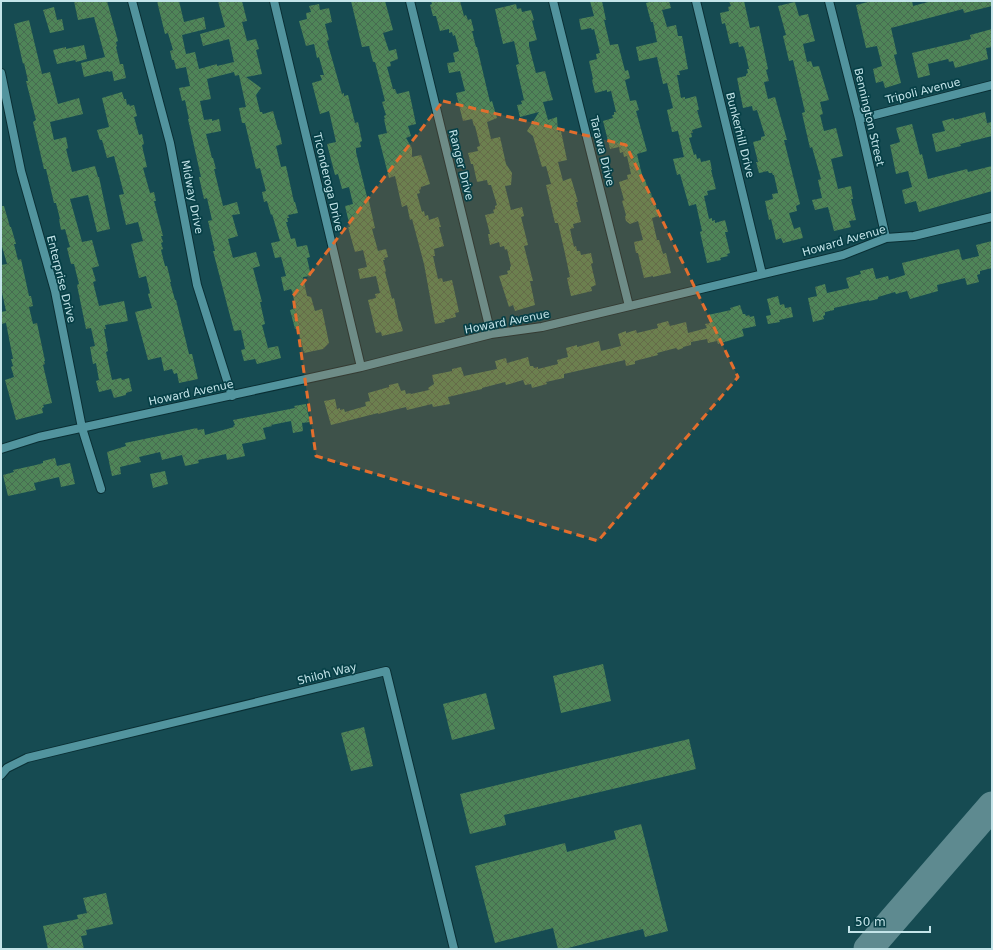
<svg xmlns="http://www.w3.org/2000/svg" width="993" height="950" viewBox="0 0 993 950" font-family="'DejaVu Sans',sans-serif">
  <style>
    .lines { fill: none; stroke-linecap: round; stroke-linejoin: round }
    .taxiway { stroke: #5e8a90; stroke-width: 29 }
    .building { fill: url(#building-cross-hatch) }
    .street-casing { stroke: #0a2f34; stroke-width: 10 }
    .street { stroke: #52949e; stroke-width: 8 }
    .marked { fill: #e36e2d; fill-opacity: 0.2; stroke: #e36e2d; stroke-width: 3; stroke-dasharray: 8 5; stroke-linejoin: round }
    .labels { text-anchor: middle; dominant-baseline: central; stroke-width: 3.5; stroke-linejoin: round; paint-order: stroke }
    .street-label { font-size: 11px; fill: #c4e4e9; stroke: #074047 }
  </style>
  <defs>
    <pattern id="building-cross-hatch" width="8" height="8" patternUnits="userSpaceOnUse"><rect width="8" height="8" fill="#4f8558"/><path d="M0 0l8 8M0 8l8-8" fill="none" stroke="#476b51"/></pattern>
  </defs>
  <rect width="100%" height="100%" fill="#164b52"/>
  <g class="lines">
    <path class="taxiway" d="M 868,949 L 992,806"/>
  </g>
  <path class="building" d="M 74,1 L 107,1 L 118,41 L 116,42 L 117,46 L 116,47 L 120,64 L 123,64 L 126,78 L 114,81 L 112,71 L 109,72 L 108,71 L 84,77 L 81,63 L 105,57 L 94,17 L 78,20 Z
    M 157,1 L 179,1 L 184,22 L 204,17 L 206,29 L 182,35 L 186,54 L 195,52 L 199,69 L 217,64 L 217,66 L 234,62 L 229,39 L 203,46 L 200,34 L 225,27 L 218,1 L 242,1 L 247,21 L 242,22 L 247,41 L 256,39 L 259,49 L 256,50 L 262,74 L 246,77 L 261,88 L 256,95 L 260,112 L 262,112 L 263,114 L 273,111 L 278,130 L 279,130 L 282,144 L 276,146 L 281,167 L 286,166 L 294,202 L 295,202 L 298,213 L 288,215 L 289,218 L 287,218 L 288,222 L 286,222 L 291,239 L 295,238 L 297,247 L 307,245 L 310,257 L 307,258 L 311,276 L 303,277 L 307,296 L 311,297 L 315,311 L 322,309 L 329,343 L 323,349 L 304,353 L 298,329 L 295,329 L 290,310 L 296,308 L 292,291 L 291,289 L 284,291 L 281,277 L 286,276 L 281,257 L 275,258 L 271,243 L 280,241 L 272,214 L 271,215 L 267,201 L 264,202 L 262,192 L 266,191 L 260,168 L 256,169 L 245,123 L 242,123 L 239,108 L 246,107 L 239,75 L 235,76 L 234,72 L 207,79 L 211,99 L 200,101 L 204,120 L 212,119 L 212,121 L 219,119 L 221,131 L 206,134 L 212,158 L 213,158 L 216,169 L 214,169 L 223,206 L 237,202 L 240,214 L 232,215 L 238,236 L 228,239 L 233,258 L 256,252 L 260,266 L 253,268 L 262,302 L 260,302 L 265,324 L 262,325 L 268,348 L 278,346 L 281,358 L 257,364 L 255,359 L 244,361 L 241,350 L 245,349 L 241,330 L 234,331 L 213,251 L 215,251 L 208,221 L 212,220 L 207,198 L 204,199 L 199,177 L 201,177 L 188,119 L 189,119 L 185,100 L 182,101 L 179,88 L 190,86 L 186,67 L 176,69 L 174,60 L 172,60 L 170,51 L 173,50 L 168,33 L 165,34 Z
    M 351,1 L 385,1 L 393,30 L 383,33 L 389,51 L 396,49 L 398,59 L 390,62 L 391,66 L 387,67 L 393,89 L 395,89 L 397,94 L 409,91 L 416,124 L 408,126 L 411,136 L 406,138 L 412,148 L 412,157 L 421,155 L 430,184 L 421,187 L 421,189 L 419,190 L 420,193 L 417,194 L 422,212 L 424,211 L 425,216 L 428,215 L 429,220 L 438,217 L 441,227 L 439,227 L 444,246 L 434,249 L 435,256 L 433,256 L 438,279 L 442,278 L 443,282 L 452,280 L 459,312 L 455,313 L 456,317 L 444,320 L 445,322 L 435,324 L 424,264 L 412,219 L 410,220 L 407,205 L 402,207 L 395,176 L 389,178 L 378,135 L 387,133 L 384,119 L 385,119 L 384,116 L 386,115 L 382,102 L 385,101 L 375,62 L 373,62 L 369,46 L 362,47 Z
    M 431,1 L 460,1 L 464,16 L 466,15 L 468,20 L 471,19 L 474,31 L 472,31 L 476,47 L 477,47 L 490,102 L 492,101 L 497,118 L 487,122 L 491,139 L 500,137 L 506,164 L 512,173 L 511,185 L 505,186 L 511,210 L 522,207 L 524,216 L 521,217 L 528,245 L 524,246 L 533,281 L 530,281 L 535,305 L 515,311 L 513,305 L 509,307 L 499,276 L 508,274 L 507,271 L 510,270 L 510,267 L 511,266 L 507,249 L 505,250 L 504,246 L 500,247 L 499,242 L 490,245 L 488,234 L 490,234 L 485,215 L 494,213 L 493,210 L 495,209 L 495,206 L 497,205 L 491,185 L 488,185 L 487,180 L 477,182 L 473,164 L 471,164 L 468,153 L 478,151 L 477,147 L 480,146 L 475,126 L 474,126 L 472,119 L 463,121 L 456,93 L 465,91 L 460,71 L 449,73 L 447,63 L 455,62 L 453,53 L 459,51 L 455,35 L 453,36 L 452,32 L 449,33 L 449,29 L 440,31 L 436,16 L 433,16 L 430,5 L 432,4 Z
    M 590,1 L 602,1 L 606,20 L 604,20 L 610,45 L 618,44 L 625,71 L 628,70 L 630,78 L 625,80 L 630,101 L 636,100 L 639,110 L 636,111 L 647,151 L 637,154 L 643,179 L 645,179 L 649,194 L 651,193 L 653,200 L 654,200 L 659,216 L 652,218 L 657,240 L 659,240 L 663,254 L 666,253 L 671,273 L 653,277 L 653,276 L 644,278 L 638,253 L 636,253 L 634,242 L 643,240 L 638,221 L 630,224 L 626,221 L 625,217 L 626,215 L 622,201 L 624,200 L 619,182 L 628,179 L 627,175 L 631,174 L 627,156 L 624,157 L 623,152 L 620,153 L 619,147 L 610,149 L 603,121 L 613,118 L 612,115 L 614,115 L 614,112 L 616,112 L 611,91 L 607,92 L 607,90 L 595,93 L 592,80 L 593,79 L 589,61 L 597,59 L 596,54 L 600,53 L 594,29 L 592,30 L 591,28 L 581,30 L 579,19 L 594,16 Z
    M 653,1 L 669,1 L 671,8 L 662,10 L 667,27 L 676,25 L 678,36 L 682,36 L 688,69 L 679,71 L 680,75 L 677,75 L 681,98 L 685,97 L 685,99 L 696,96 L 699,110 L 697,110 L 702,127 L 692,130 L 693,133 L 691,133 L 692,137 L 689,138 L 694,155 L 696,154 L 697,159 L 700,158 L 701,162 L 710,160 L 712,170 L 711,170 L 716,189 L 707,191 L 708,195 L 704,196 L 709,219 L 712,218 L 712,221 L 715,220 L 715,223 L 725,220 L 728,232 L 725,232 L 730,253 L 727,254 L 728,256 L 720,258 L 721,260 L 707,263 L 700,232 L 702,231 L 696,204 L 689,206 L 680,174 L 677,175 L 673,159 L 684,157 L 678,131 L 672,132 L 667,110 L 673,108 L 667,83 L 663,84 L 657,57 L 639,61 L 636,47 L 657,42 L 653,22 L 651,22 L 646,3 Z
    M 729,1 L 744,1 L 750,28 L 759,26 L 768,69 L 766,70 L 769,81 L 764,82 L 768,99 L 775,97 L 787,140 L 784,140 L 800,204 L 796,206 L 797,211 L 789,213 L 794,229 L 800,227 L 803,238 L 783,243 L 781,238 L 776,240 L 771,219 L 769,220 L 765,201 L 773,199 L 772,194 L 778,193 L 774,175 L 773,175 L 772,173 L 769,173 L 768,171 L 759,173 L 756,162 L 758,162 L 753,142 L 761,140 L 761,137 L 765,136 L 757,110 L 753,111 L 752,106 L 743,108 L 737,78 L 746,76 L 746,74 L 748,73 L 747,69 L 749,69 L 745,51 L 743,46 L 739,47 L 738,42 L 730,44 L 725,23 L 722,24 L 720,13 L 729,11 L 728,7 L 731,6 Z
    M 872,1 L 912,1 L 913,6 L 932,1 L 992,1 L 992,6 L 964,13 L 963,9 L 891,28 L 897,54 L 894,55 L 901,83 L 885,88 L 883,81 L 876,83 L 873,69 L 882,66 L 877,46 L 866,48 L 856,5 Z
    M 795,2 L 799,16 L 808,14 L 815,41 L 803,44 L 807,62 L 811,61 L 813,67 L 819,66 L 829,100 L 820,102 L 823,114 L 820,115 L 824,131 L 836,128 L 843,156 L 831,159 L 838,189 L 851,186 L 853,199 L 851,199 L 856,220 L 849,221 L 851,227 L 834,231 L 828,207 L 815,210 L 812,200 L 822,198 L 818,180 L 821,179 L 812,147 L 810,148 L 804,122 L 802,113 L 805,112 L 793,60 L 789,61 L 783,36 L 786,35 L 778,6 Z
    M 319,4 L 320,10 L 329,8 L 332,22 L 325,24 L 329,40 L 327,41 L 342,94 L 344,93 L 344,96 L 348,95 L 355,123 L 358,122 L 362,141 L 360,142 L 361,147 L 356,148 L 356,152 L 367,197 L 368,197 L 375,228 L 372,229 L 378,251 L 386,249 L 388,257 L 384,258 L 385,260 L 383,260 L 386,271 L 385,272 L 390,291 L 392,299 L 394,298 L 399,321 L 400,321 L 403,331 L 382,336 L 381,332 L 376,333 L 368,300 L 376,298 L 375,294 L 380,293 L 376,276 L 360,279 L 358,269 L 367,267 L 363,250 L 355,252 L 348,227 L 350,227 L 345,206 L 353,204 L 349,187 L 342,189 L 338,174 L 335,175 L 327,144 L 336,142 L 329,111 L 320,114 L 312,83 L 322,80 L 320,75 L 324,75 L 319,57 L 317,58 L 314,44 L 306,46 L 299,21 L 307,19 L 306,13 L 311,12 L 309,6 Z
    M 516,4 L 517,9 L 521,8 L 522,12 L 531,10 L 534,20 L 532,21 L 537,40 L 529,42 L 529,46 L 536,73 L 545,71 L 550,90 L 553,100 L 543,102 L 548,120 L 557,117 L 558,132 L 561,131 L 567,160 L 558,162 L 563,181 L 571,178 L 578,202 L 576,202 L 581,222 L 573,224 L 574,228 L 570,229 L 574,247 L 576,246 L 577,251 L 580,251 L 581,255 L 591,253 L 593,263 L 591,264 L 596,285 L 591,287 L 592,291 L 571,296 L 567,278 L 570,277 L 564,249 L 558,223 L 555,223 L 546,185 L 551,184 L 546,166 L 542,167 L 533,136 L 527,131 L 539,112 L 520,117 L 517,105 L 522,104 L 521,101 L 524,100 L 516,65 L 519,64 L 514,41 L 503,44 L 495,9 Z
    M 54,7 L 57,20 L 62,19 L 64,30 L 50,33 L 43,10 Z
    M 29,20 L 42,74 L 50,72 L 58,104 L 79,98 L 83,114 L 50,122 L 54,140 L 66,137 L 68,148 L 66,149 L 72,172 L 95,166 L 98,177 L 99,177 L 110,229 L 97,232 L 88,195 L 70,199 L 82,242 L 92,240 L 96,255 L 99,266 L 92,268 L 96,281 L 93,282 L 99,306 L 124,301 L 128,321 L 105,325 L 106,329 L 104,329 L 108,351 L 106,352 L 112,380 L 121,378 L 122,380 L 129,378 L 132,391 L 126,393 L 126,395 L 114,398 L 111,389 L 99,392 L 96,381 L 99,380 L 96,363 L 93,364 L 90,347 L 95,346 L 91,328 L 86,329 L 77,285 L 79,284 L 74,264 L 71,264 L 67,248 L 70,247 L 65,229 L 61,230 L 59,219 L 60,219 L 56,203 L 54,203 L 46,169 L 44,169 L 33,122 L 36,120 L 26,81 L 28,81 L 24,63 L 23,64 L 14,24 Z
    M 992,29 L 992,47 L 986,48 L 988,59 L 955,68 L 953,61 L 949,62 L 948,59 L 928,64 L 930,75 L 918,78 L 912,53 L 971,39 L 970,35 Z
    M 84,45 L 87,59 L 76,62 L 75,60 L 57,64 L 53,50 L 66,47 L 66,49 Z
    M 122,92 L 124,99 L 126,99 L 127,105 L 129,104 L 130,106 L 134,105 L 137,116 L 134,117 L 139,135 L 142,134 L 144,144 L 142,145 L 143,150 L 147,167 L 143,168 L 150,193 L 154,192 L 156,201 L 154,201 L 162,232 L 163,236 L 161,236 L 163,242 L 161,243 L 163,249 L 161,250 L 165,266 L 167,266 L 171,282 L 170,282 L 175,300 L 176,300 L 189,354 L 192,354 L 198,379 L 179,383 L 177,373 L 174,374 L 172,369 L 164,371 L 161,357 L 148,360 L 135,312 L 152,308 L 148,294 L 150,293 L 146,276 L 139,278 L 131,244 L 143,241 L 138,222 L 126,225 L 119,195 L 124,194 L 114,156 L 107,158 L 102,140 L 100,140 L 97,130 L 109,127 L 102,98 Z
    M 985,112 L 987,123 L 992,122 L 992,136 L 960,144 L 961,146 L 936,152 L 932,134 L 945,131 L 942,121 L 954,118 L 954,120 Z
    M 912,124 L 920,155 L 922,154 L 928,179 L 967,169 L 968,172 L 992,166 L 992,191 L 919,212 L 916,201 L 905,204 L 902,190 L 912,187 L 908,171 L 896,174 L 890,145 L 900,142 L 896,128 Z
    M 1,206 L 4,206 L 10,227 L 11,227 L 16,244 L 14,244 L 18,260 L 21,259 L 29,296 L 31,296 L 33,306 L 29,307 L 33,324 L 37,323 L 45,361 L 44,361 L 45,364 L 43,365 L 52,403 L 43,405 L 44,407 L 42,408 L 43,413 L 16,420 L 5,380 L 14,377 L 11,367 L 13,366 L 11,359 L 13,359 L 6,323 L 1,324 L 1,312 L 6,311 L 1,288 L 1,265 L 7,264 L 1,243 Z
    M 992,241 L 992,268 L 980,271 L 980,274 L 977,275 L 979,282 L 967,285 L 965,278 L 937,285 L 938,291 L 910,299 L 907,291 L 896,294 L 895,292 L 878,297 L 878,299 L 869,301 L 869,300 L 834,308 L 834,310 L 825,312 L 825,315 L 823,316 L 824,319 L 813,322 L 808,298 L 817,296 L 815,287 L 825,284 L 827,293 L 849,288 L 846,278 L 861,274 L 860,271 L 873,268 L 876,279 L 888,276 L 889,280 L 905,275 L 902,263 L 959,249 L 962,260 L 979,256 L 976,245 Z
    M 778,296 L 780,305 L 784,304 L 785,308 L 791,307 L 793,317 L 779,320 L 780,322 L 768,324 L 766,316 L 771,315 L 767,299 Z
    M 740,305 L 743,314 L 745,314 L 746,316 L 749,315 L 750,317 L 754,316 L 756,326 L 742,329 L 744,336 L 718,344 L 717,341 L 708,343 L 707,339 L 691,342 L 691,345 L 683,347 L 683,348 L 678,350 L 676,348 L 657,353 L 658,355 L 635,361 L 635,364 L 626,366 L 625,360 L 564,374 L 564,378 L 546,382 L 547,384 L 532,388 L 531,384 L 525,385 L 523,380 L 506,385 L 505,382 L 482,388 L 482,389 L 448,397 L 450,404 L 433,407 L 432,404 L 407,410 L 406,407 L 378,414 L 378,413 L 331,425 L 324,401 L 335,399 L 337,409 L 340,408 L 340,410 L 344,409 L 345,412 L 366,406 L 365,402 L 370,401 L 368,393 L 389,387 L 389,385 L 398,383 L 401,391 L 405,390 L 406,394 L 410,393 L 411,394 L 429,390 L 428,388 L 434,384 L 432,375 L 452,371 L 452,369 L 461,367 L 464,376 L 497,369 L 495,361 L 506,358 L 507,363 L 528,357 L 530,366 L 533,366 L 534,368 L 538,367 L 538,369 L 558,364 L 557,360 L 568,357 L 566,348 L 577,345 L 577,347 L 599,341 L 601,351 L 621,346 L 618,334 L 626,331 L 626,333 L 636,330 L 637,333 L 658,328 L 657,324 L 668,321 L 670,326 L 686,322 L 688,333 L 707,328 L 705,324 L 710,323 L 708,315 L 731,310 L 730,308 Z
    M 306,404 L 310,422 L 302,423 L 303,431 L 293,433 L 291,421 L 271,425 L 272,426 L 263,428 L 266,439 L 242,444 L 245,456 L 227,460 L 226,454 L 198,460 L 199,463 L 185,466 L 182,455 L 162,460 L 160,452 L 139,457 L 141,462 L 120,467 L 121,474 L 112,476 L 107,452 L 126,446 L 125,443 L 197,428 L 198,430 L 204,429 L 205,435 L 234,427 L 233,426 L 235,425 L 233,420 L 295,408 L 294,406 Z
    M 55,458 L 57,466 L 70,463 L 75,484 L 61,487 L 59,477 L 34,483 L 36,490 L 8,496 L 3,475 L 14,472 L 13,470 L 36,465 L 43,463 L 43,461 Z
    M 165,471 L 168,484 L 153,488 L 150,474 Z
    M 603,664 L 611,701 L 561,713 L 553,676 Z
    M 486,693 L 495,729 L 452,740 L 443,704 Z
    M 364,727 L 373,766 L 351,771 L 341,733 Z
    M 689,739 L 696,769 L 504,815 L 506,825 L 470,834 L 460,794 Z
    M 641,824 L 668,931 L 645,937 L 643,929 L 564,949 L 558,949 L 553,928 L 495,943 L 475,866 L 565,843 L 567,852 L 616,839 L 614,831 Z
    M 106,893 L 113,924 L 86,930 L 87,935 L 81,936 L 84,949 L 48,949 L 43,926 L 78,919 L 77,915 L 87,913 L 83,898 Z"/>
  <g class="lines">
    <defs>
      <path id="street" d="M 132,1 L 170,143 L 197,285 L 232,396
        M 274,1 L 361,367
        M 410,1 L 491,334
        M 553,1 L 629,306
        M 696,1 L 762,274
        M 829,1 L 859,119 L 886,238
        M 1,73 L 21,171 L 55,291 L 82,428 L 101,489
        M 859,119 L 992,85
        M 1,449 L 39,437 L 361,367 L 491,334 L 542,327 L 843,255 L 886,238 L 914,236 L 992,217
        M 1,775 L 7,768 L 27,758 L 386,671 L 454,949"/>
    </defs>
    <use href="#street" class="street-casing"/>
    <use href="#street" class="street"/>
  </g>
  <path class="marked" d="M 443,101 L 626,145 L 738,377 L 598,541 L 316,456 L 293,296 Z"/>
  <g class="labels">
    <g class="street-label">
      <text transform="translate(923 91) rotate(-14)">Tripoli Avenue</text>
      <text transform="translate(869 117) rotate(77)">Bennington Street</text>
      <text transform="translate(740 135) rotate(76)">Bunkerhill Drive</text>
      <text transform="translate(602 151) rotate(76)">Tarawa Drive</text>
      <text transform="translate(461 165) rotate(76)">Ranger Drive</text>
      <text transform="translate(328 182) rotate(77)">Ticonderoga Drive</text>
      <text transform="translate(192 197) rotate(79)">Midway Drive</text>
      <text transform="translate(844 241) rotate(-16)">Howard Avenue</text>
      <text transform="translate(61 279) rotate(76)">Enterprise Drive</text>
      <text transform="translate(507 322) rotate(-11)">Howard Avenue</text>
      <text transform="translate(191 393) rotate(-12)">Howard Avenue</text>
      <text transform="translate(327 674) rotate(-14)">Shiloh Way</text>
    </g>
  </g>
  <rect width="993" height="950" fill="none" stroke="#c4e4e9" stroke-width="4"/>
  <path d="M849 926v6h81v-6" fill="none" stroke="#c4e4e9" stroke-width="2"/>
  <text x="855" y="926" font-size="12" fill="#c4e4e9" stroke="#074047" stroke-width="3" paint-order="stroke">50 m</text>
</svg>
